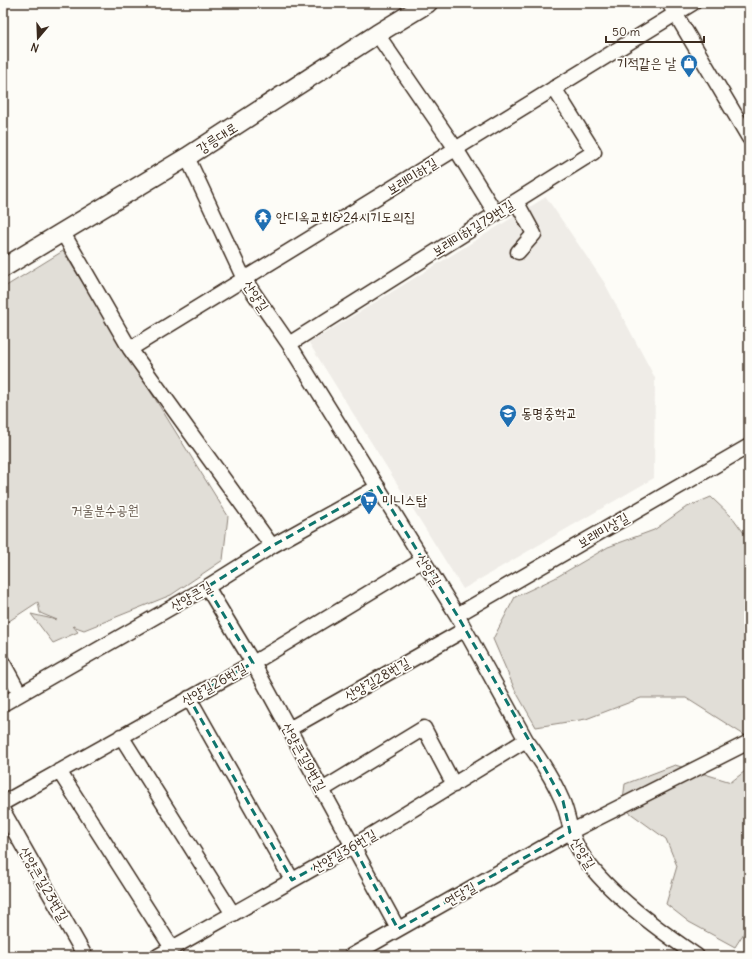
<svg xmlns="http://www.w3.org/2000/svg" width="752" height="959" viewBox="0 0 752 959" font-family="Delius,'Poor Story',sans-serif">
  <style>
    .built { fill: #efece7 }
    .green { fill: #e1ded7; stroke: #8e847a }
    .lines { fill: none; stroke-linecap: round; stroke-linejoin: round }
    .minor-casing { stroke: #3b2a1e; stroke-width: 17 }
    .tertiary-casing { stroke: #3b2a1e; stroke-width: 21 }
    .minor { stroke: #fdfcf7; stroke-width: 14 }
    .tertiary { stroke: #fdfcf7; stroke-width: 18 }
    .marked { fill: none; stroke: #0f766e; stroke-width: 3; stroke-dasharray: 8 5; stroke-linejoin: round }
    .labels { text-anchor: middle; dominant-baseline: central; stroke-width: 3.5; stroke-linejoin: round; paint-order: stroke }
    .poi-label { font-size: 14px; fill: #3b2a1e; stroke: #fdfcf7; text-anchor: start }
    .street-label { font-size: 14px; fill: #3b2a1e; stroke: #fdfcf7 }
    .park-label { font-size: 14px; fill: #64574c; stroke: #fdfcf7 }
  </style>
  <rect width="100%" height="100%" fill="#fdfcf7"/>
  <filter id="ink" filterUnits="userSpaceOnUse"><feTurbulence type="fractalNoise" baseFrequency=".025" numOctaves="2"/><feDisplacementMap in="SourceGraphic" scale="8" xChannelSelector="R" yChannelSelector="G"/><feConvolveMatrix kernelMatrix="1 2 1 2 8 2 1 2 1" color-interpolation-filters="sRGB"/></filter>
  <g filter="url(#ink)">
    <path class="built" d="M 546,197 L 604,282 L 655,378 L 654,478 L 463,589 L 309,343 Z"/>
    <path class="green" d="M 63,251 L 228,516 L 223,560 L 171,595 L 84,630 L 73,626 L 78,632 L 53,643 L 31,614 L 57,620 L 40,613 L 38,602 L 3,625 L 3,288 Z
      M 711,497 L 733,518 L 749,540 L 749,738 L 686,698 L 641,698 L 586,719 L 536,727 L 515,690 L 493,639 L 515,597 L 555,578 L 608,547 L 654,530 L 685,508 Z
      M 675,765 L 731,782 L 749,768 L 749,925 L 735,947 L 689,922 L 666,904 L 677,866 L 666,839 L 622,807 L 625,784 Z"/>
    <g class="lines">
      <defs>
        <path id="minor" d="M 669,3 L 749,138
          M 377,34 L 456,149 L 496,214
          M 187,157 L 244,279 L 289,344 L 457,615 L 526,740 C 540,759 553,779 562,800 C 569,815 569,831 577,846 C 597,885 660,931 697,956
          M 516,201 L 534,234 L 518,252
          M 63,233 L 130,349 L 272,546
          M 289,344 L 594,152 L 554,88
          M 130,349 L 693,3
          M 207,587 L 253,663 L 398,929
          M 457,615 L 749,446
          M 3,663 L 20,694
          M 189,698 L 292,880
          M 3,704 L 207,587 L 272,546 L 378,487
          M 289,729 L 464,630
          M 121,736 L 233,914
          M 59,771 L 172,948
          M 322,790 L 424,728 L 454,785
          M 3,803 L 253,663 L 423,560
          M 3,811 L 85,956
          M 158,956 L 353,846 L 526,740
          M 351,956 L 570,832 L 749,742"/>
        <path id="tertiary" d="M 3,268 L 187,157 L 377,34 L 428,3"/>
      </defs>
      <use href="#minor" class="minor-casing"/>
      <use href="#tertiary" class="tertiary-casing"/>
      <use href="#minor" class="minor"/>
      <use href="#tertiary" class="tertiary"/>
    </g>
  </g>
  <path class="marked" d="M 378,487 L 457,615 L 538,756 L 563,801 L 570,832 L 398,929 L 353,846 L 292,880 L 189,698 L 253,663 L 207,587 L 272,546 Z"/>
  <defs>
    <symbol id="shop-pin" viewBox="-11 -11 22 30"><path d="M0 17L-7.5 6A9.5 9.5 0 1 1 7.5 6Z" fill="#1f6fb2" stroke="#fdfcf7"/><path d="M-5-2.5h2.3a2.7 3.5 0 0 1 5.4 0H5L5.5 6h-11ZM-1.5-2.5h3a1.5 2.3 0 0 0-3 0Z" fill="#fff"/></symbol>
    <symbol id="temple-pin" viewBox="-11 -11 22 30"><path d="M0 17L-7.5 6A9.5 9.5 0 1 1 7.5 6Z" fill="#1f6fb2" stroke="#fdfcf7"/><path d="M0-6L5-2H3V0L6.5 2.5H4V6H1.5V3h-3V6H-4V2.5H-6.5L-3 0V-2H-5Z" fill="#fff"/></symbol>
    <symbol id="school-pin" viewBox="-11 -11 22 30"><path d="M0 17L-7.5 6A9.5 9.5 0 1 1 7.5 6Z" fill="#1f6fb2" stroke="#fdfcf7"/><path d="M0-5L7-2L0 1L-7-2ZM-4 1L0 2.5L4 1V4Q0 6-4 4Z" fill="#fff"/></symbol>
    <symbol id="supermarket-pin" viewBox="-11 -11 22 30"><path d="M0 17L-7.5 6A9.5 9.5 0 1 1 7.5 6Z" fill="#1f6fb2" stroke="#fdfcf7"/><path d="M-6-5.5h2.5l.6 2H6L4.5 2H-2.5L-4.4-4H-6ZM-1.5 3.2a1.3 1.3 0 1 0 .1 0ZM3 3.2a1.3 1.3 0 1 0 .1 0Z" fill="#fff"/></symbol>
  </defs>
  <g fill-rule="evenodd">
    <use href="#shop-pin" x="679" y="53" width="20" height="27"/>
    <use href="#temple-pin" x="253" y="207" width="20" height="27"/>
    <use href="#school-pin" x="498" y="403" width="20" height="27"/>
    <use href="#supermarket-pin" x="359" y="490" width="20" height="27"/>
  </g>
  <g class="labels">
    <g class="poi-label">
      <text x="676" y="63" text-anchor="end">기적같은 날</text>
      <text x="276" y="217">안디옥교회&amp;24시기도의집</text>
      <text x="521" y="413">동명중학교</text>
      <text x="382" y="500">미니스탑</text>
    </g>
    <g class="street-label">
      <text transform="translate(217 138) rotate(-33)">강릉대로</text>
      <text transform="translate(412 176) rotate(-32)">보래미하길</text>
      <text transform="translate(473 228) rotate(-32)">보래미하길79번길</text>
      <text transform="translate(256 296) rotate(56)">산양길</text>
      <text transform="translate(603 530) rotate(-30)">보래미상길</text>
      <text transform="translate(429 570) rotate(58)">산양길</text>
      <text transform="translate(191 596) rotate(-30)">산양큰길</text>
      <text transform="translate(377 679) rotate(-30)">산양길28번길</text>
      <text transform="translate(214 684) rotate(-29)">산양길26번길</text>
      <text transform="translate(304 757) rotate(61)">산양큰길9번길</text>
      <text transform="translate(344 851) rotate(-30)">산양길36번길</text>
      <text transform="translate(583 853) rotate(58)">산양길</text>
      <text transform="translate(44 884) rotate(60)">산양큰길23번길</text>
      <text transform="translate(460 894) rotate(-30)">연당길</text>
    </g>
    <g class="park-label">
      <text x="105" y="510">거울분수공원</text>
    </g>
  </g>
  <rect width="752" height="959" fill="none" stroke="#fdfcf7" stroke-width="16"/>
  <rect x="8" y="8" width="736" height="943" fill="none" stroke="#3b2a1e" stroke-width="1.5" filter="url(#ink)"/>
  <g transform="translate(38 38) rotate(199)" stroke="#fdfcf7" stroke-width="3" paint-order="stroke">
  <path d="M0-3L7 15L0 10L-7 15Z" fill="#3b2a1e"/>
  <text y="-6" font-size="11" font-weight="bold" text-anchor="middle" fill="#3b2a1e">N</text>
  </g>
  <path d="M606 36v6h98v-6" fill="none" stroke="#3b2a1e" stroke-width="2"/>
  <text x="612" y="36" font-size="12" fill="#3b2a1e" stroke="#fdfcf7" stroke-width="3" paint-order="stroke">50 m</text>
</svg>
